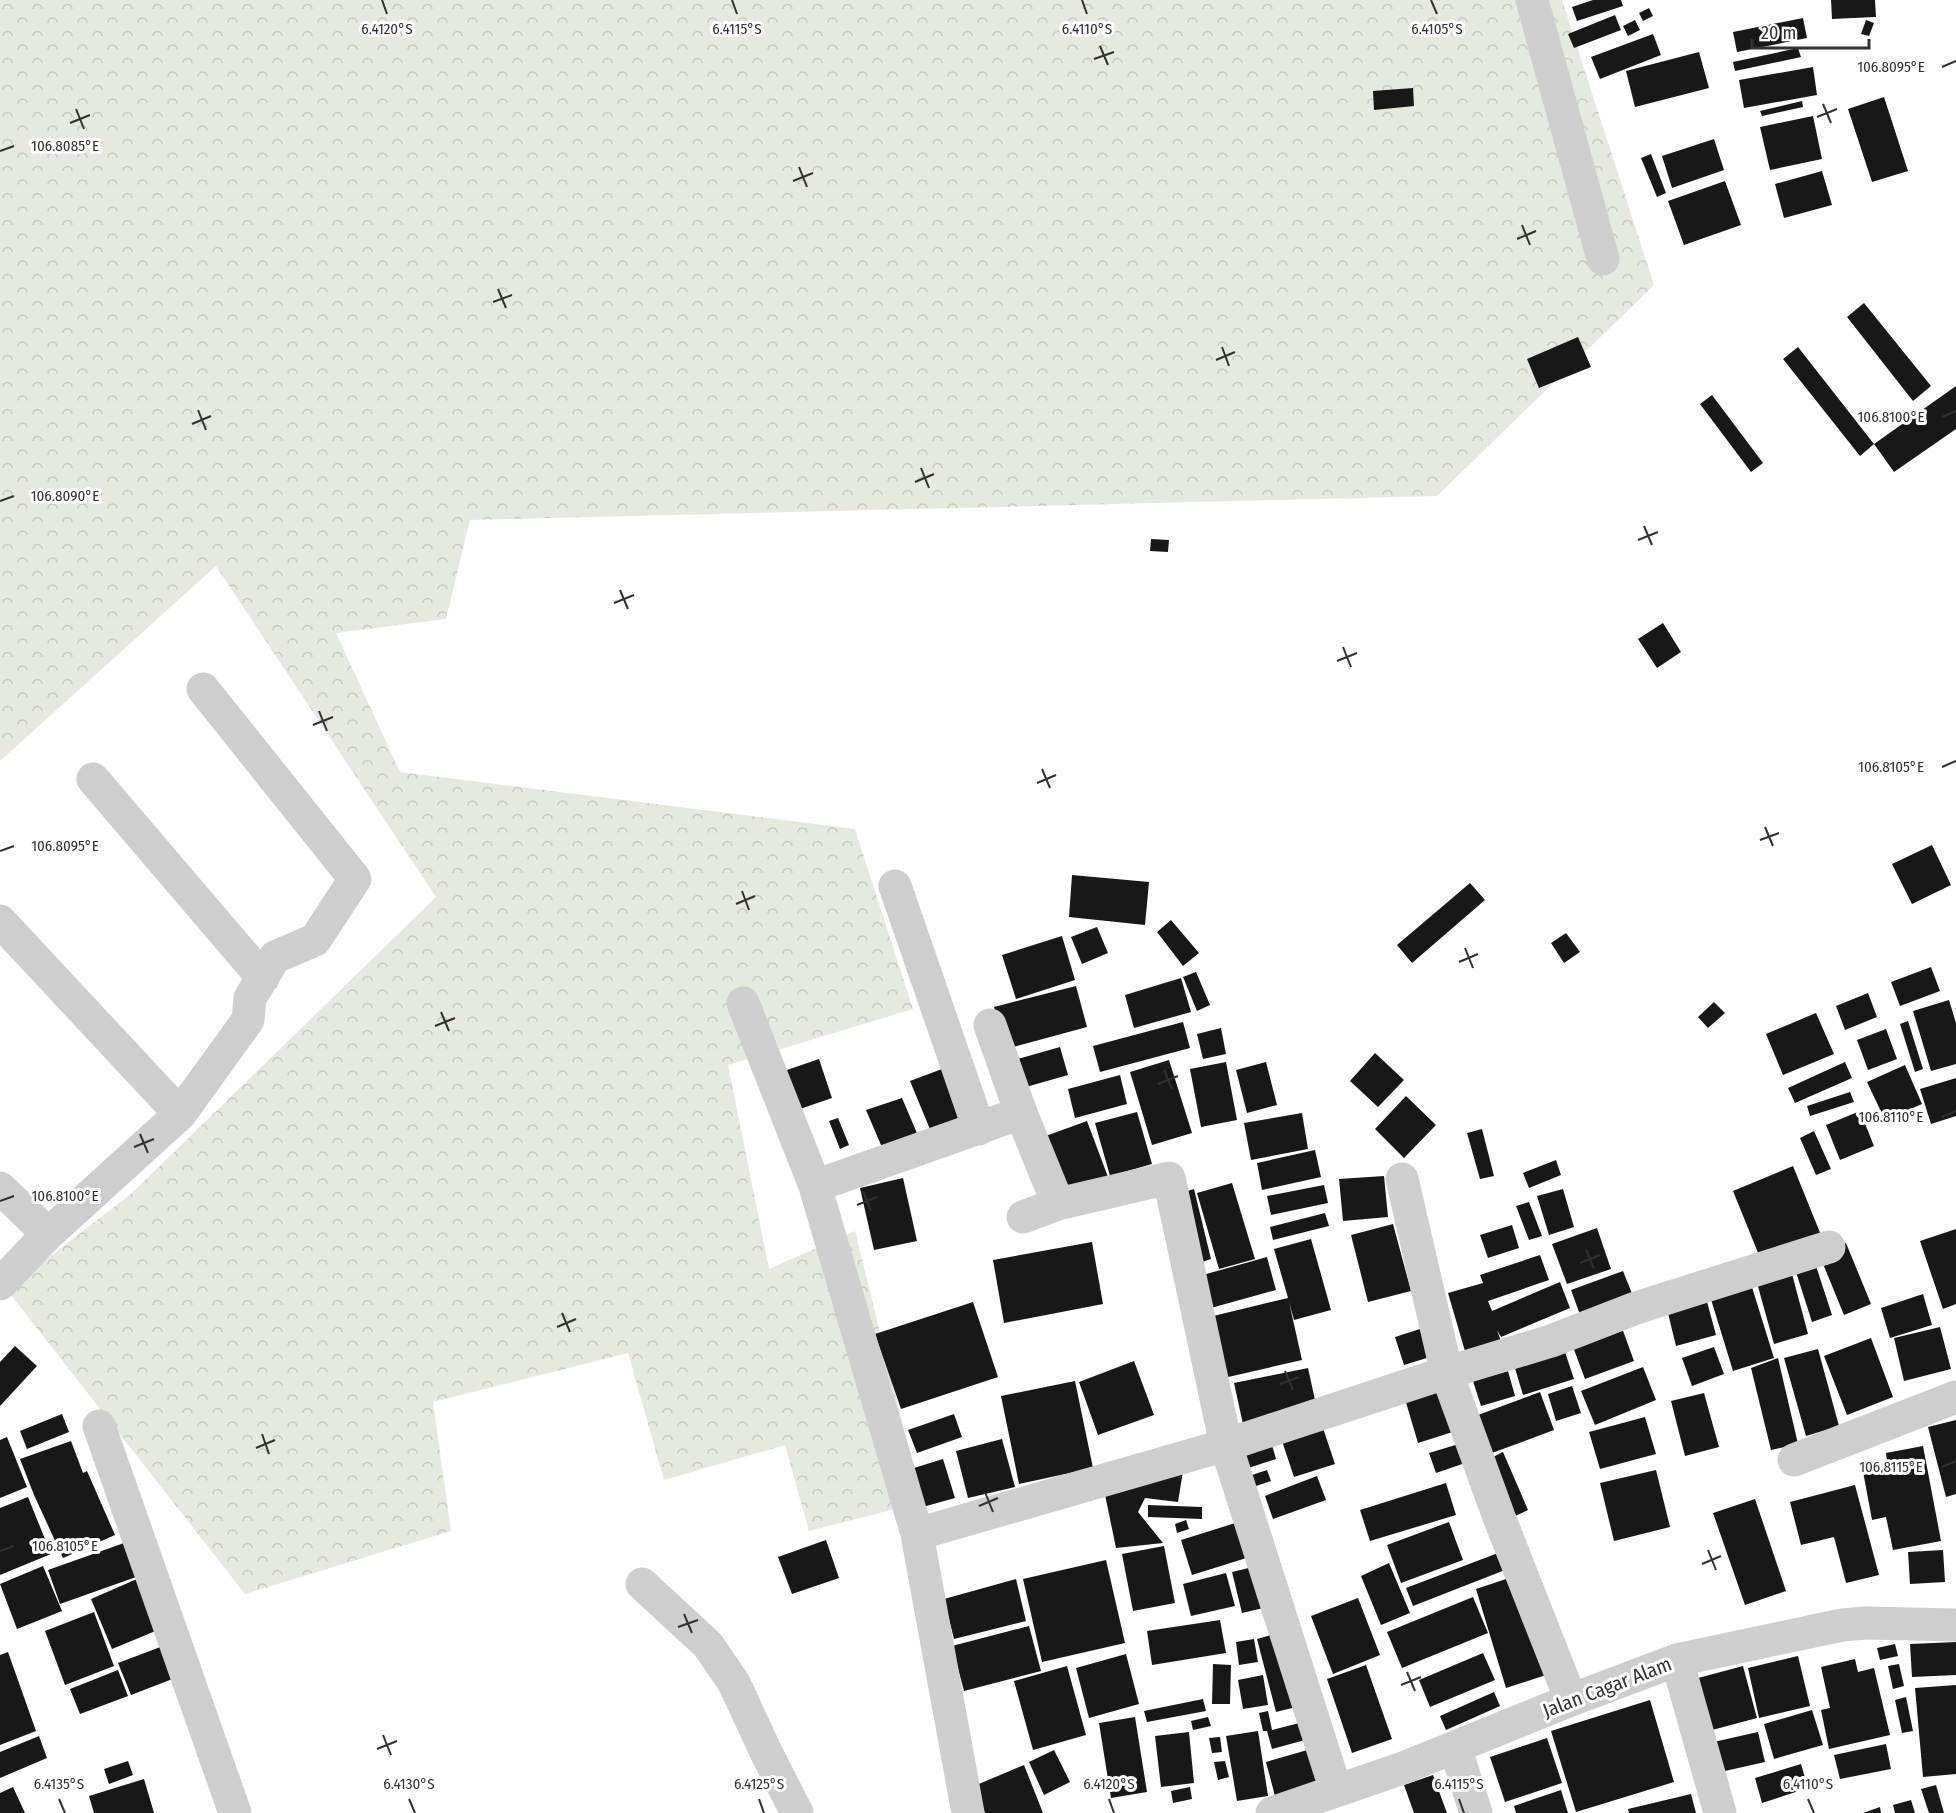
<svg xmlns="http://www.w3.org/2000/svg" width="1956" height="1813" viewBox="0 0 1956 1813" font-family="'Fira Sans Condensed',sans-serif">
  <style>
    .forest { fill: url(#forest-crowns) }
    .building { fill: #181818 }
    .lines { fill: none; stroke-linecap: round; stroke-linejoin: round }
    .minor { stroke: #cecece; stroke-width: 33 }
    .ticks { fill: none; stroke: #313131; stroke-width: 2 }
    .labels { text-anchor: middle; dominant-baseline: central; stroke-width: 6; stroke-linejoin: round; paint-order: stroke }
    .street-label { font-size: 20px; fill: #313131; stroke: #fff }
    .ticks-label { font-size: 15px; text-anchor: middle; fill: #313131; stroke: #fff; stroke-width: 6; stroke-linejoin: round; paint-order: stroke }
  </style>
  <defs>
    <pattern id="forest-crowns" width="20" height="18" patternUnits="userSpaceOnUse" patternTransform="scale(1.5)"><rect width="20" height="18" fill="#e5eade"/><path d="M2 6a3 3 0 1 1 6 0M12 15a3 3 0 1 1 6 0" fill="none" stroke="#c5c9bf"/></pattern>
  </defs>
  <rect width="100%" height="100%" fill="#fff"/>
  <path class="forest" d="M 0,0 L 1562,0 L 1654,285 L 1437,496 L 470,520 L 446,619 L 336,633 L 400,772 L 855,829 L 913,1009 L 728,1065 L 769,1269 L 855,1231 L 922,1502 L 809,1531 L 785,1445 L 664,1480 L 628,1353 L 433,1402 L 451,1531 L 245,1594 L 7,1290 L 132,1193 L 436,897 L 216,566 L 0,761 Z"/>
  <path class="building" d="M 1593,0 L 1621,0 L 1623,6 L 1577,21 L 1572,7 Z
    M 1831,0 L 1875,0 L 1876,17 L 1832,19 Z
    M 1649,8 L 1653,16 L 1643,21 L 1639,13 Z
    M 1615,15 L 1621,30 L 1574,48 L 1568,34 Z
    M 1803,18 L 1807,38 L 1737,52 L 1733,32 Z
    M 1635,20 L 1640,30 L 1628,36 L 1623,26 Z
    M 1866,20 L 1874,23 L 1869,36 L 1861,34 Z
    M 1653,34 L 1661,55 L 1600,79 L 1591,57 Z
    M 1798,48 L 1801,57 L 1735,71 L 1733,62 Z
    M 1699,52 L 1709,88 L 1635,107 L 1626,71 Z
    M 1813,67 L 1817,95 L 1744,108 L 1739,80 Z
    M 1413,88 L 1414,106 L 1374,110 L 1373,91 Z
    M 1884,97 L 1908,171 L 1872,182 L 1848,109 Z
    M 1802,101 L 1803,107 L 1762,116 L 1760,111 Z
    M 1813,116 L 1822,159 L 1770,170 L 1760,127 Z
    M 1714,139 L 1724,170 L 1672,188 L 1662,156 Z
    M 1651,154 L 1666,193 L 1657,197 L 1641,158 Z
    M 1822,171 L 1832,205 L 1784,218 L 1775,184 Z
    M 1725,181 L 1741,225 L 1684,245 L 1668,201 Z
    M 1864,303 L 1931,386 L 1913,401 L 1847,317 Z
    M 1578,337 L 1591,367 L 1539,388 L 1527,359 Z
    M 1798,347 L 1874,444 L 1860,456 L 1783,359 Z
    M 1956,386 L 1956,429 L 1894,472 L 1874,444 Z
    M 1712,395 L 1763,463 L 1751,472 L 1700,404 Z
    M 1151,539 L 1169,540 L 1168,552 L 1150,551 Z
    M 1663,623 L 1681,652 L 1657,668 L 1638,639 Z
    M 1932,845 L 1951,885 L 1912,904 L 1892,864 Z
    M 1072,875 L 1149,882 L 1145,925 L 1069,917 Z
    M 1470,883 L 1485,900 L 1412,963 L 1397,945 Z
    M 1171,920 L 1199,953 L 1183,966 L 1157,932 Z
    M 1097,927 L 1108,953 L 1082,964 L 1071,937 Z
    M 1566,933 L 1580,952 L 1564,963 L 1551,943 Z
    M 1062,936 L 1075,980 L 1016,999 L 1002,955 Z
    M 1931,967 L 1940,991 L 1900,1006 L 1891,982 Z
    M 1196,972 L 1210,1005 L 1197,1011 L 1183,977 Z
    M 1181,978 L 1191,1012 L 1134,1028 L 1125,995 Z
    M 1076,986 L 1087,1027 L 1006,1049 L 994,1007 Z
    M 1868,993 L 1877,1017 L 1845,1030 L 1836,1006 Z
    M 1949,1000 L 1956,1023 L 1956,1064 L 1931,1071 L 1913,1011 Z
    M 1714,1002 L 1725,1013 L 1708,1028 L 1698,1017 Z
    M 1816,1013 L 1834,1054 L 1783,1075 L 1766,1034 Z
    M 1908,1021 L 1923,1069 L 1915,1072 L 1900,1024 Z
    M 1183,1022 L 1190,1048 L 1100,1072 L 1093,1046 Z
    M 1221,1028 L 1226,1054 L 1203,1059 L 1197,1034 Z
    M 1886,1029 L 1897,1059 L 1868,1070 L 1857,1040 Z
    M 1060,1047 L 1068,1075 L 1019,1089 L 1011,1061 Z
    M 1375,1053 L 1404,1080 L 1378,1107 L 1350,1081 Z
    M 819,1059 L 832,1098 L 797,1110 L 784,1071 Z
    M 1169,1060 L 1192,1133 L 1152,1145 L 1130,1072 Z
    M 1226,1062 L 1237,1120 L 1201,1127 L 1190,1069 Z
    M 1266,1062 L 1277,1105 L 1247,1113 L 1236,1070 Z
    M 1845,1062 L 1852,1078 L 1795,1103 L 1788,1088 Z
    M 1905,1065 L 1922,1104 L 1885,1120 L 1867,1082 Z
    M 942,1069 L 963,1122 L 932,1134 L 910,1081 Z
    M 1120,1075 L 1127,1104 L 1075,1118 L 1068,1089 Z
    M 1956,1078 L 1956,1116 L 1931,1124 L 1920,1089 Z
    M 1850,1092 L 1854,1102 L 1810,1116 L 1807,1106 Z
    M 1406,1096 L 1436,1125 L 1404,1158 L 1375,1129 Z
    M 902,1098 L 919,1138 L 884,1152 L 866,1110 Z
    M 1860,1111 L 1874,1146 L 1840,1160 L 1826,1125 Z
    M 1137,1112 L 1152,1164 L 1110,1176 L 1095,1123 Z
    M 1302,1113 L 1308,1149 L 1251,1160 L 1244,1123 Z
    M 838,1118 L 849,1145 L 840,1149 L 829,1121 Z
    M 1087,1121 L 1108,1177 L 1062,1193 L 1043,1137 Z
    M 1482,1129 L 1494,1176 L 1480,1179 L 1467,1133 Z
    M 1814,1131 L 1831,1169 L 1816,1175 L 1800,1138 Z
    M 1315,1150 L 1321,1177 L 1262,1190 L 1257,1163 Z
    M 1556,1160 L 1561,1175 L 1529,1188 L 1523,1173 Z
    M 1793,1166 L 1823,1240 L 1763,1265 L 1733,1191 Z
    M 1384,1176 L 1388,1217 L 1343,1221 L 1339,1179 Z
    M 903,1178 L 917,1241 L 874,1250 L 860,1188 Z
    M 1232,1183 L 1255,1259 L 1219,1269 L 1197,1193 Z
    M 1324,1185 L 1328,1203 L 1271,1215 L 1267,1196 Z
    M 1194,1189 L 1211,1259 L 1196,1264 L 1178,1194 Z
    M 1563,1189 L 1574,1227 L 1549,1235 L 1537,1196 Z
    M 1529,1202 L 1542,1236 L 1529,1240 L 1516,1206 Z
    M 1325,1213 L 1329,1226 L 1273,1240 L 1270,1227 Z
    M 1393,1224 L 1411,1291 L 1368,1302 L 1351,1235 Z
    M 1512,1225 L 1519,1248 L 1488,1258 L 1480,1235 Z
    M 1597,1228 L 1611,1269 L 1567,1284 L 1552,1244 Z
    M 1956,1229 L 1956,1304 L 1943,1309 L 1920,1241 Z
    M 1311,1239 L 1331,1310 L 1294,1320 L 1289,1302 L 1302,1360 L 1215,1380 L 1201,1319 L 1288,1298 L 1274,1249 Z
    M 1092,1242 L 1103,1304 L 1004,1323 L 993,1260 Z
    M 1846,1243 L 1871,1304 L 1844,1315 L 1819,1254 Z
    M 1540,1255 L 1549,1280 L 1488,1301 L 1492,1311 L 1560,1282 L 1570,1308 L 1501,1337 L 1497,1330 L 1503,1347 L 1467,1358 L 1448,1293 L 1483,1283 L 1480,1275 Z
    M 1267,1257 L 1276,1290 L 1200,1311 L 1192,1278 Z
    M 1816,1266 L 1832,1315 L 1812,1322 L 1796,1272 Z
    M 1623,1271 L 1635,1301 L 1582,1320 L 1571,1290 Z
    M 1792,1274 L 1808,1334 L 1774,1344 L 1757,1283 Z
    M 1751,1284 L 1774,1358 L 1733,1371 L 1710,1296 Z
    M 1923,1294 L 1932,1325 L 1890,1338 L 1881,1308 Z
    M 1706,1298 L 1716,1335 L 1676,1346 L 1667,1309 Z
    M 973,1302 L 998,1377 L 901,1409 L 875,1334 Z
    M 1940,1327 L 1951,1369 L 1904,1381 L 1894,1338 Z
    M 1622,1328 L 1634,1361 L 1585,1379 L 1573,1347 Z
    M 1420,1329 L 1430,1357 L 1404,1365 L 1395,1337 Z
    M 1871,1338 L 1893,1397 L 1847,1415 L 1824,1356 Z
    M 15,1346 L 37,1366 L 0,1406 L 0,1362 Z
    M 1714,1347 L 1724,1374 L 1692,1386 L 1682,1358 Z
    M 1564,1349 L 1574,1379 L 1523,1395 L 1514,1365 Z
    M 1818,1349 L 1839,1426 L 1806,1436 L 1784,1358 Z
    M 1778,1358 L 1798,1444 L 1771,1450 L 1751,1368 Z
    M 1134,1361 L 1154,1415 L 1098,1435 L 1079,1382 Z
    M 1643,1367 L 1656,1400 L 1595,1425 L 1581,1391 Z
    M 1308,1368 L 1317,1409 L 1243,1424 L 1234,1383 Z
    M 1508,1371 L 1515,1396 L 1481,1406 L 1473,1381 Z
    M 1075,1381 L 1093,1468 L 1019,1484 L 1001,1396 Z
    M 1449,1386 L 1462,1429 L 1418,1443 L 1405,1399 Z
    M 1572,1386 L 1581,1413 L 1556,1421 L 1548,1394 Z
    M 1540,1392 L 1554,1430 L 1492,1453 L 1478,1415 Z
    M 1704,1393 L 1719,1447 L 1685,1456 L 1671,1401 Z
    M 62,1414 L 69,1432 L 27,1449 L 20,1431 Z
    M 954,1414 L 962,1437 L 917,1453 L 908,1430 Z
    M 1645,1417 L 1656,1454 L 1600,1469 L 1589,1432 Z
    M 1956,1420 L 1956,1494 L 1946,1497 L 1928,1427 Z
    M 1321,1422 L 1335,1464 L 1294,1477 L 1280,1435 Z
    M 1269,1435 L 1276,1459 L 1242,1470 L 1234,1446 Z
    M 7,1437 L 27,1487 L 0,1498 L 0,1440 Z
    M 1002,1439 L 1015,1487 L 968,1498 L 956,1451 Z
    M 71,1441 L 83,1473 L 87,1471 L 115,1535 L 63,1558 L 34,1495 L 20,1459 Z
    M 1462,1443 L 1468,1462 L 1436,1473 L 1429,1453 Z
    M 1923,1446 L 1941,1541 L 1893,1550 L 1886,1517 L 1872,1520 L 1862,1466 L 1887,1461 L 1886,1453 Z
    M 1503,1452 L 1528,1510 L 1511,1518 L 1487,1460 Z
    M 943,1459 L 955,1498 L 912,1510 L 901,1472 Z
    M 1184,1465 L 1178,1502 L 1145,1498 L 1138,1512 L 1163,1543 L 1116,1548 L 1102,1480 Z
    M 1267,1470 L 1271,1481 L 1250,1488 L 1246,1477 Z
    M 1656,1470 L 1670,1527 L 1614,1541 L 1600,1483 Z
    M 1317,1476 L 1326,1500 L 1273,1519 L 1265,1496 Z
    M 1446,1483 L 1456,1515 L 1370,1541 L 1360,1510 Z
    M 1855,1485 L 1879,1575 L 1846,1583 L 1834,1537 L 1801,1545 L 1790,1502 Z
    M 28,1497 L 51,1554 L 0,1575 L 0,1508 Z
    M 1755,1499 L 1786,1591 L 1745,1605 L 1713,1513 Z
    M 1148,1505 L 1202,1507 L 1202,1519 L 1148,1517 Z
    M 1186,1520 L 1189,1529 L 1177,1533 L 1175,1524 Z
    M 1245,1520 L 1256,1555 L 1192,1575 L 1181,1540 Z
    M 1449,1522 L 1463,1560 L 1401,1583 L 1387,1545 Z
    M 826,1540 L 839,1578 L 792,1594 L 778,1557 Z
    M 124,1543 L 136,1577 L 60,1604 L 48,1570 Z
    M 1164,1546 L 1175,1603 L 1133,1611 L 1122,1554 Z
    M 1943,1550 L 1945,1582 L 1910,1584 L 1908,1552 Z
    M 1498,1553 L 1505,1570 L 1413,1606 L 1406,1588 Z
    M 1106,1560 L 1125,1643 L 1042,1662 L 1023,1579 Z
    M 1389,1563 L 1410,1613 L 1381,1625 L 1361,1576 Z
    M 1261,1565 L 1272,1606 L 1242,1613 L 1232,1572 Z
    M 43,1566 L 62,1611 L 17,1629 L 0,1584 Z
    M 1226,1573 L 1235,1606 L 1191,1616 L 1183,1584 Z
    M 1518,1575 L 1552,1673 L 1506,1688 L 1476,1589 Z
    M 137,1579 L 158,1630 L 112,1649 L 91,1599 Z
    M 1016,1579 L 1026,1621 L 954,1639 L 944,1599 Z
    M 1473,1597 L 1488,1633 L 1402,1668 L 1387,1632 Z
    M 1358,1598 L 1380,1655 L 1333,1674 L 1311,1616 Z
    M 94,1612 L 114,1666 L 65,1685 L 45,1631 Z
    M 1220,1620 L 1226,1653 L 1152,1665 L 1147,1631 Z
    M 1029,1626 L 1041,1671 L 964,1691 L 952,1646 Z
    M 1281,1632 L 1300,1706 L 1276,1712 L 1257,1639 Z
    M 1254,1639 L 1258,1662 L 1239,1665 L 1236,1642 Z
    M 1956,1642 L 1956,1675 L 1912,1677 L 1910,1644 Z
    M 1895,1644 L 1898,1656 L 1880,1660 L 1877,1648 Z
    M 163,1646 L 175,1678 L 131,1695 L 118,1663 Z
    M 8,1652 L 36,1731 L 0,1745 L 0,1655 Z
    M 1483,1653 L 1495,1680 L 1430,1707 L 1419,1680 Z
    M 1126,1654 L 1139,1704 L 1089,1718 L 1076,1668 Z
    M 1798,1656 L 1810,1706 L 1759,1718 L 1748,1668 Z
    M 1855,1659 L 1858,1672 L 1874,1668 L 1890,1735 L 1829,1749 L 1821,1710 L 1830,1708 L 1821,1667 Z
    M 1213,1664 L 1231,1665 L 1230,1704 L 1212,1704 Z
    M 1899,1664 L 1904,1686 L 1893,1689 L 1888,1666 Z
    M 1366,1665 L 1392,1739 L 1352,1753 L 1327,1679 Z
    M 1067,1666 L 1086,1735 L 1033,1750 L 1014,1681 Z
    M 1743,1666 L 1757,1718 L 1701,1733 L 1687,1681 Z
    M 118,1670 L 128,1696 L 80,1714 L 70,1689 Z
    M 1263,1675 L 1268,1705 L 1243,1709 L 1238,1680 Z
    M 1956,1685 L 1956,1774 L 1923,1777 L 1915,1688 Z
    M 1494,1692 L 1500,1706 L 1446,1730 L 1440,1716 Z
    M 1906,1697 L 1913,1731 L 1902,1733 L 1895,1700 Z
    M 1203,1699 L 1206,1711 L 1147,1722 L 1144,1711 Z
    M 1650,1700 L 1674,1782 L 1576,1812 L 1551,1731 Z
    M 1812,1710 L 1823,1745 L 1774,1759 L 1764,1724 Z
    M 1268,1711 L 1272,1730 L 1311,1720 L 1316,1737 L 1272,1749 L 1267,1731 L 1263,1731 L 1259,1713 Z
    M 1135,1717 L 1147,1792 L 1111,1798 L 1099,1723 Z
    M 1208,1717 L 1211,1726 L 1193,1730 L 1191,1721 Z
    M 1258,1731 L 1268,1796 L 1237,1801 L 1226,1736 Z
    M 1189,1732 L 1194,1783 L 1161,1787 L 1155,1736 Z
    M 1758,1732 L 1765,1762 L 1716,1773 L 1709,1743 Z
    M 39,1736 L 47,1758 L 0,1778 L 0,1752 Z
    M 1220,1737 L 1222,1752 L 1212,1753 L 1209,1738 Z
    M 1547,1738 L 1562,1783 L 1505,1802 L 1490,1757 Z
    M 1886,1744 L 1891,1769 L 1840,1779 L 1834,1755 Z
    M 1311,1749 L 1321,1784 L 1275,1796 L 1266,1762 Z
    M 1054,1750 L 1070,1782 L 1044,1795 L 1029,1762 Z
    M 128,1761 L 133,1775 L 109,1784 L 104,1769 Z
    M 1225,1761 L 1229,1777 L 1218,1780 L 1214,1762 Z
    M 1801,1764 L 1808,1788 L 1762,1803 L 1755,1778 Z
    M 1024,1765 L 1043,1813 L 985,1813 L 974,1786 Z
    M 1433,1775 L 1447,1813 L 1414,1813 L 1404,1785 Z
    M 144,1779 L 154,1813 L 94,1813 L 89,1796 Z
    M 1936,1785 L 1944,1813 L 1929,1813 L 1921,1789 Z
    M 13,1787 L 25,1813 L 0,1813 L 0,1793 Z
    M 1190,1787 L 1192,1799 L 1173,1803 L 1171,1791 Z
    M 1561,1790 L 1568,1813 L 1516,1813 L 1514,1806 Z
    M 1691,1794 L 1696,1813 L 1629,1813 L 1628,1809 Z
    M 1911,1800 L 1915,1813 L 1895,1813 L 1893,1805 Z
    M 1880,1807 L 1881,1813 L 1863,1813 Z"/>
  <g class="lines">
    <path class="minor" d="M 1532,0 L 1603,259
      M 93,779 L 263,978
      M 895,886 L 979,1129
      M 0,921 L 180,1114 L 48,1234 L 0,1284
      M 743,1003 L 815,1186 L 917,1534 L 968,1813
      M 1021,1113 L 1058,1204 L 1169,1178 L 1226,1445 L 1336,1791
      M 180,1114 L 248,1020 L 250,998 L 275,957 L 315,940 L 355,879 L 203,689
      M 1402,1179 L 1447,1374 L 1499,1517 L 1571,1700
      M 815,1186 L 1021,1113 L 990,1025
      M 0,1188 L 48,1234
      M 1023,1217 L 1058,1204
      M 99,1426 L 235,1813
      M 1794,1460 L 1956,1397
      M 917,1534 L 1226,1445 L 1439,1375 L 1551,1341 L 1636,1308 L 1829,1247
      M 642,1584 L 708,1645 L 734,1683 L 766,1752 L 797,1813
      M 1677,1660 L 1720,1813
      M 1455,1747 L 1476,1813
      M 1272,1813 L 1403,1768 L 1571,1700 L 1677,1660 L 1842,1625 L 1866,1623 L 1956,1625"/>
  </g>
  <path class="ticks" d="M 382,0 L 387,14M 732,0 L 737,14M 1082,0 L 1087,14M 1431,0 L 1437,14M 1100,46 L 1108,65M 1094,59 L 1114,52M 1942,67 L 1956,61M 1823,104 L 1831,123M 76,109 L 84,129M 1817,117 L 1837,109M 70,123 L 90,115M 0,151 L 14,146M 799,167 L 807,187M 793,181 L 813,173M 1522,225 L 1530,245M 1517,239 L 1536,231M 498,289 L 506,308M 493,302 L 512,295M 1222,347 L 1229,366M 1216,360 L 1235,352M 198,410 L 206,430M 1942,417 L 1956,411M 192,424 L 211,416M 921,468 L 929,488M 915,482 L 934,474M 0,501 L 14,496M 1644,526 L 1652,545M 1638,540 L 1658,532M 620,590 L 628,609M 614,603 L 634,595M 1343,647 L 1351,667M 1337,661 L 1357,653M 319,711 L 327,731M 313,725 L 333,717M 1942,767 L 1956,761M 1042,769 L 1050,788M 1037,783 L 1056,775M 1765,827 L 1773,846M 1760,840 L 1779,833M 0,851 L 14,846M 742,891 L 749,910M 736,904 L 755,896M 1465,948 L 1473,968M 1459,962 L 1478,954M 441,1012 L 449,1031M 435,1026 L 455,1018M 1164,1070 L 1172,1089M 1158,1084 L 1178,1076M 1942,1117 L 1956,1111M 140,1134 L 148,1153M 134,1147 L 154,1139M 863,1191 L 871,1211M 0,1201 L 14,1196M 857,1205 L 877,1197M 1586,1249 L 1594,1269M 1580,1263 L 1600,1255M 562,1313 L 570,1332M 557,1327 L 576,1319M 1285,1371 L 1293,1390M 1280,1384 L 1299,1377M 262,1434 L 269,1454M 256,1448 L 275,1440M 1942,1467 L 1956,1461M 985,1492 L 993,1512M 979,1506 L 998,1498M 1708,1550 L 1716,1570M 0,1551 L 14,1546M 1702,1564 L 1721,1556M 684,1614 L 692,1633M 678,1627 L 698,1620M 1407,1672 L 1415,1691M 1401,1685 L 1421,1677M 383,1735 L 391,1755M 377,1749 L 397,1741M 59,1799 L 65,1813M 409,1799 L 415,1813M 759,1799 L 764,1813M 1109,1799 L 1114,1813M 1459,1799 L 1464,1813M 1808,1799 L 1814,1813"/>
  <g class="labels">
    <g class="street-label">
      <text transform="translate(1607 1687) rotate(-21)">Jalan Cagar Alam</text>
    </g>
  </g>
  <g class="ticks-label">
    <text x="387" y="34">6.4120°S</text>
    <text x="737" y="34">6.4115°S</text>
    <text x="1087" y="34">6.4110°S</text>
    <text x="1437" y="34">6.4105°S</text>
    <text x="1891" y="72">106.8095°E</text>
    <text x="65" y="151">106.8085°E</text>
    <text x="1891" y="422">106.8100°E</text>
    <text x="65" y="501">106.8090°E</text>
    <text x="1891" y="772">106.8105°E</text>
    <text x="65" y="851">106.8095°E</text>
    <text x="1891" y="1122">106.8110°E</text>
    <text x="65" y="1201">106.8100°E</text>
    <text x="1891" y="1472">106.8115°E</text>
    <text x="65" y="1551">106.8105°E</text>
    <text x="59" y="1789">6.4135°S</text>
    <text x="409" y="1789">6.4130°S</text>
    <text x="759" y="1789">6.4125°S</text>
    <text x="1109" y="1789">6.4120°S</text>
    <text x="1459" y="1789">6.4115°S</text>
    <text x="1808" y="1789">6.4110°S</text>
  </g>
  <path d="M1752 39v9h117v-9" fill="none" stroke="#313131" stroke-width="3"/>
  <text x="1761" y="39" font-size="18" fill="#313131" stroke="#ffffff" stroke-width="4.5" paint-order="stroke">20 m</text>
</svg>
